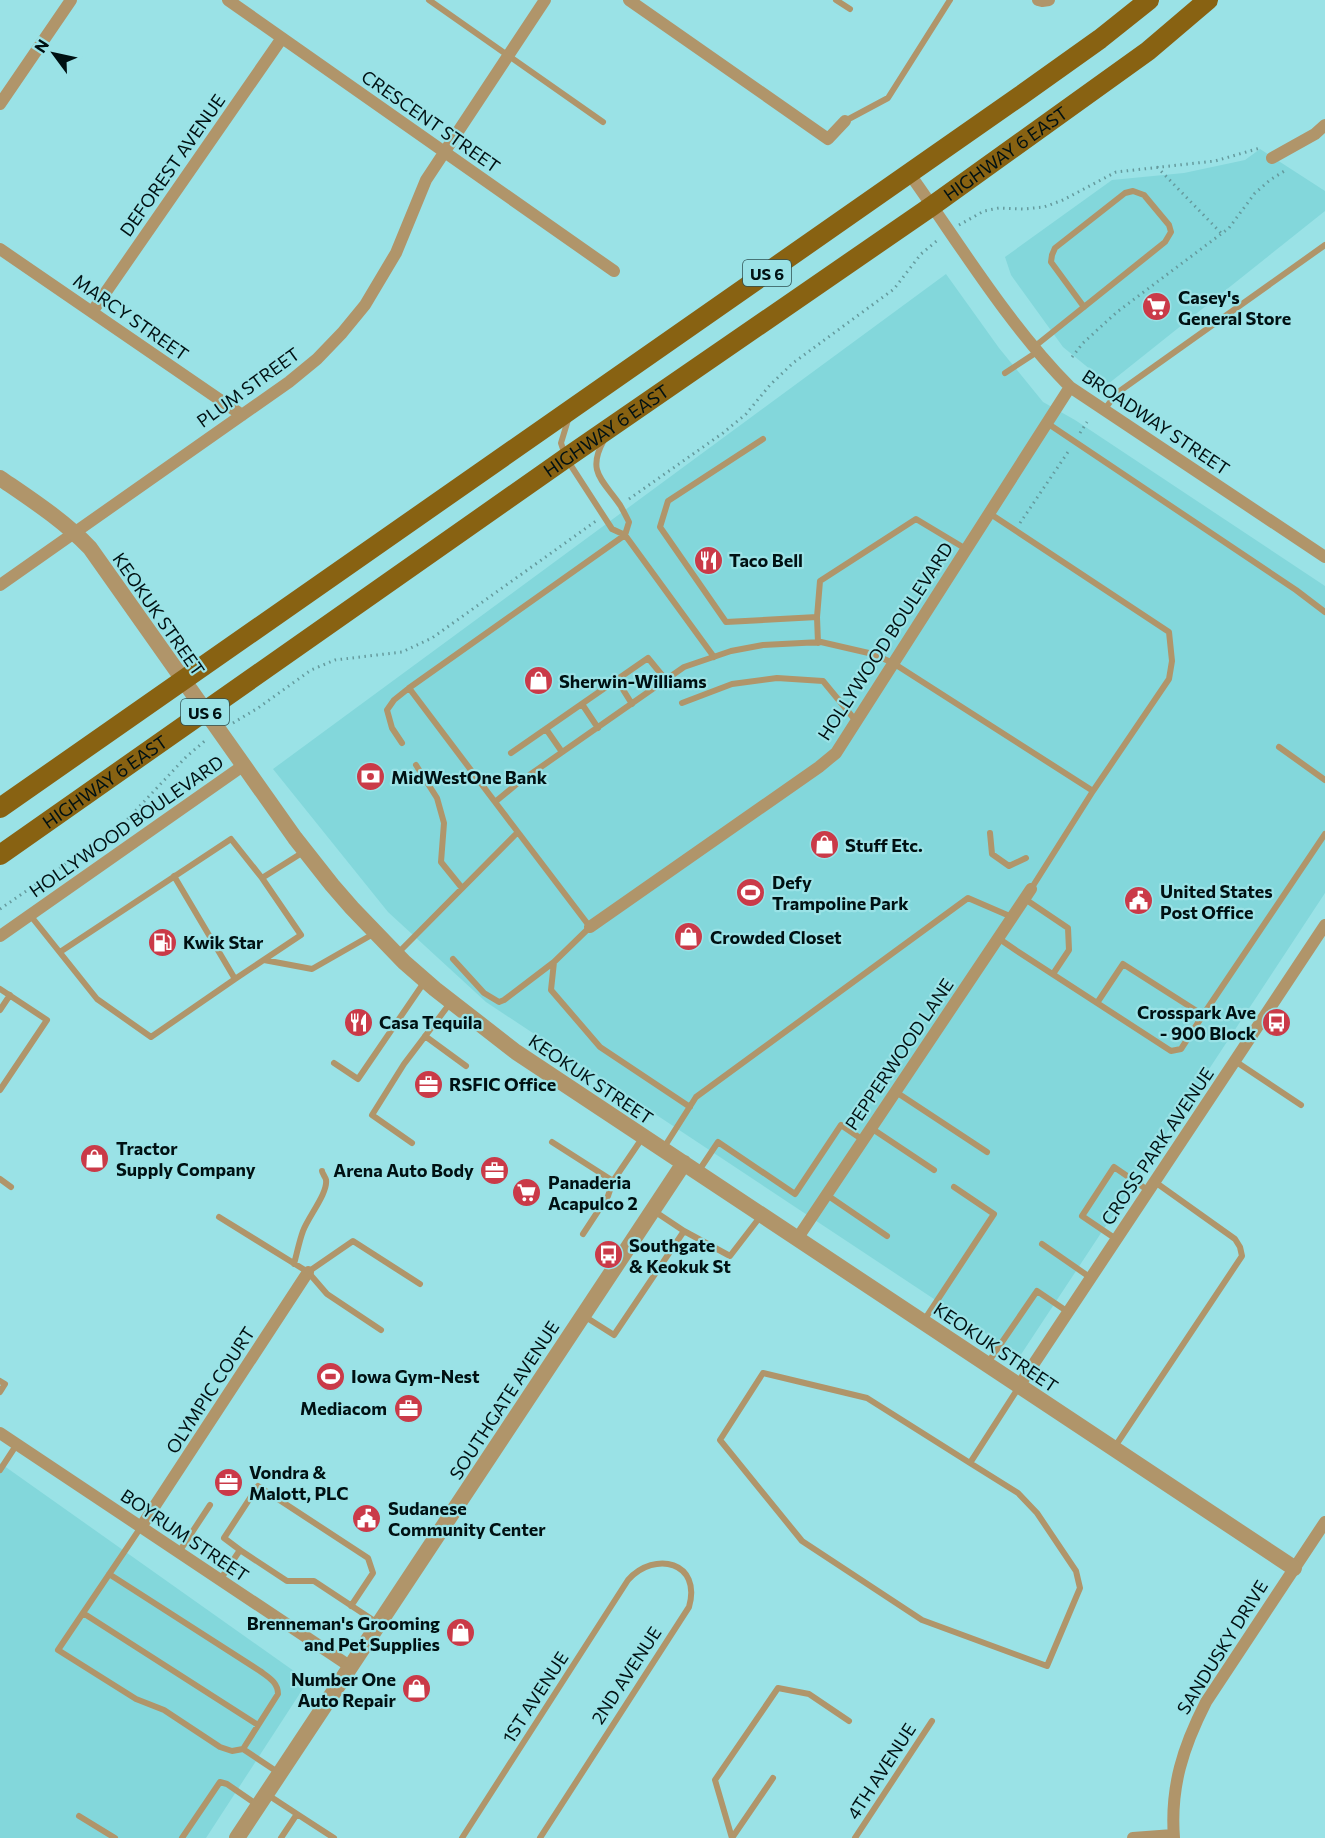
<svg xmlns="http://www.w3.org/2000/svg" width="1325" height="1838" viewBox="0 0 1325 1838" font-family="Commissioner,sans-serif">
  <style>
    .built { fill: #83d7db }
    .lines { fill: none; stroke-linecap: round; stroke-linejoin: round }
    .path { stroke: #659a9d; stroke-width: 3; stroke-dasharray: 1.5 4.5; stroke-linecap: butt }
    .service { stroke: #b0956a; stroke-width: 6 }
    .minor { stroke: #b0956a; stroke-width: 12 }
    .tertiary { stroke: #b0956a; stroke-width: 16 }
    .primary { stroke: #886212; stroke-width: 20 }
    .labels { text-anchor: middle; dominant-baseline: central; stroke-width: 4.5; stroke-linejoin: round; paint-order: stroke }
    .shield { fill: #9ae2e6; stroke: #2e5052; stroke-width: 1.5 }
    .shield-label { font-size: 16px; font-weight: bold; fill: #001113 }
    .street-label { font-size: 18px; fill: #001113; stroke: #9ae2e6 }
    .poi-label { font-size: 18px; font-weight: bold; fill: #001113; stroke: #9ae2e6; text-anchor: start }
  </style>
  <rect width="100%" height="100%" fill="#9ae2e6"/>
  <path class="built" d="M 1260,149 L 1325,191 L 1325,211 L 1108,384 L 1063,347 L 1011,275 L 1005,257 L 1112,180 L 1184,173 L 1245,160 Z
    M 946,274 L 999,348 L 1043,402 L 1075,420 L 1325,586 L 1325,893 L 1020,1356 L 486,1002 L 388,912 L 273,769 Z
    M 0,1463 L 308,1681 L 206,1838 L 0,1838 Z"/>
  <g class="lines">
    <path class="path" d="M 1157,167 L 1222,234
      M 959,225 L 984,211 L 999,208 L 1024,209 L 1044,207 L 1063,200 L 1116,172 L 1215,161 L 1260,148 L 1262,149
      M 1072,357 L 1083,343 L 1117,312 L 1229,228 L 1255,193 L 1270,180 L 1286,170
      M 1080,433 L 1087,422
      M 629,499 L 723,433 L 746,414 L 770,385 L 793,363 L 894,289 L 921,254 L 939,239
      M 1020,523 L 1070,449
      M 233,723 L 258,708 L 311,670 L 335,660 L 402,652 L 432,638 L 596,521
      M 0,909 L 121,826 L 186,757 L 207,739"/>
    <path class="service" d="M 429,0 L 603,122
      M 836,0 L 850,9
      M 845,121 L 888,98 L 950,0
      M 1034,347 L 1165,242 L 1171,232 L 1169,225 L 1144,195 L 1133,191 L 1125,193 L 1055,248 L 1052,255 L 1051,262 L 1084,307
      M 1005,373 L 1037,352
      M 1104,410 L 1117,393 L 1325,245
      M 568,420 L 561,443 L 566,458 L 612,529 L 625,535 L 714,657
      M 1047,423 L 1296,590 L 1325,612
      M 763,439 L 668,501 L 660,527 L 726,622 L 817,617
      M 989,513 L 1169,632 L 1172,661 L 1169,679 L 1093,791 L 1031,889
      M 818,643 L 817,617 L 820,581 L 916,519 L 966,549
      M 617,680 L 632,704
      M 682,703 L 732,684 L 777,678 L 823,681 L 856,721
      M 582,704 L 598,728
      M 546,729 L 562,752
      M 402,743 L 392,728 L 387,710 L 394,700 L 409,688
      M 1279,747 L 1325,780
      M 511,753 L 648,658 L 666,680
      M 416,765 L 437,798 L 444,823 L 441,862 L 462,888
      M 495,802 L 409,688 L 625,535 L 629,522 C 626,516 623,510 620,505 C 603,480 586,472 604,440
      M 990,833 L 992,854 L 1009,866 L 1026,858
      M 174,876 L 235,979 L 301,935 L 262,878
      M 1025,899 L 1068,928 L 1069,950 L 1053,974
      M 30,915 L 97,999 L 151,1037 L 235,979
      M 998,938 L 1017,951 L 1171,1051 L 1181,1049 L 1203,1015 L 1123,964 L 1097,1003
      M 60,952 L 231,839 L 262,878 L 305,851
      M 397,954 L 517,833
      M 453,959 L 484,993 L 499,1002 L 504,1000 L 554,962
      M 264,960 L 312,969 L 375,933
      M 0,989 L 47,1020 L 0,1090
      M 0,1010 L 10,995
      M 1203,1015 L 1325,834
      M 425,1036 L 466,1066
      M 1235,1061 L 1301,1105
      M 334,1063 L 358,1079 L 425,981
      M 896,1092 L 987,1152
      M 690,1107 L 600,1047 L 551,990 L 554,962 L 590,927 L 495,802 L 518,783 L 684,667 L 731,651 L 763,645 L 821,642 L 873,654 L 893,663 L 1093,791
      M 871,1128 L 934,1170
      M 552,1142 L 613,1181 L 643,1137
      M 412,1143 L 372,1115 L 404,1064 L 451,1002
      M 663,1149 L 696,1097 L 968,898 L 1012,917
      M 698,1172 L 718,1142 L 795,1194 L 841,1125 L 863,1140
      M 0,1179 L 11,1187
      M 827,1195 L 887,1236
      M 654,1211 L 684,1231
      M 219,1217 L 308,1272 L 327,1294 L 381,1330
      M 583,1234 L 608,1196 L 613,1181
      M 1116,1239 L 1082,1216 L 1114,1167 L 1149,1191
      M 1042,1244 L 1091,1278
      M 294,1264 C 297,1253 299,1242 303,1231 C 308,1217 328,1193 326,1180 C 326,1178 322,1173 322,1171
      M 308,1272 L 353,1241 L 420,1284
      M 584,1316 L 614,1335 L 684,1231 L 730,1256 L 760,1217
      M 923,1322 L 994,1214 L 954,1187
      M 987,1364 L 1037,1291 L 1068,1312
      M 0,1381 L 5,1384 L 0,1392
      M 1114,1448 L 1242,1256 L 1240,1247 L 1235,1239 L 1155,1182
      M 970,1463 L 1018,1493 L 1037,1513 L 1076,1571 L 1080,1588 L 1047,1666 L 922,1620 L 802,1541 L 720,1440 L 763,1373 L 867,1398 L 970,1463 L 1019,1387
      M 0,1470 L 17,1444
      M 141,1527 L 58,1650 L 136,1699 L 164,1710 L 220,1747 L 232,1751 L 243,1749 L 279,1773
      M 240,1550 L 224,1538 L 258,1486 L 368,1558 L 373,1573 L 351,1606
      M 179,1552 L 210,1505
      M 109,1574 L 260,1671 C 268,1677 278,1682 278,1694 L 243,1749
      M 220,1580 L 240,1550 L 287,1581 L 314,1581 L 379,1624
      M 83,1613 L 258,1725
      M 268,1795 L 297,1814
      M 79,1816 L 115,1838
      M 182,1838 L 220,1782 L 227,1784 L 256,1804
      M 281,1838 L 297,1814 L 334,1838
      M 462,1838 L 628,1580 C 655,1550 702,1562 689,1607 L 540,1838
      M 732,1838 L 715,1780 L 778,1688 L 809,1694 L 849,1721
      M 732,1838 L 773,1778
      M 855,1838 L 932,1721"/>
    <path class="minor" d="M 228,0 L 614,271
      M 629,0 L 828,139 L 845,121
      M 1038,0 L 1042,1 L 1049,0
      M 0,104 L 71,0
      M 1272,158 L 1315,134 L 1325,125
      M 909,173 C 961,246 1007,323 1070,387 L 1325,557
      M 0,249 L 242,415
      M 92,312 L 282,38
      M 0,585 L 289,382 L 317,359 L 342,333 L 365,305 L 396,253 L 426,180 L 545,0
      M 590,927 L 819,767 L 836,753 L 1070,387
      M 0,936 L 244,765
      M 797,1239 L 1031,889
      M 1019,1386 L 1325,925
      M 0,1433 L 351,1667
      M 141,1527 L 308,1272
      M 1133,1838 L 1173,1835
      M 1174,1838 C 1170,1787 1183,1747 1206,1702 L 1325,1522"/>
    <path class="tertiary" d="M 0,478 C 32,500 63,520 90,548 L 295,838 L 332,885 L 352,908 L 404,962 L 435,989 L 516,1052 L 1294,1568
      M 237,1838 L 684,1163"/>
    <g class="primary">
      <path d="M 0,808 L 1020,96 L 1100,39 L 1149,0"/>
      <path id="s1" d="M 0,855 L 566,458 L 932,206 L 1148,51 L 1208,0"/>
    </g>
  </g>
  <defs>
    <symbol id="supermarket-disc" viewBox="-11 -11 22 22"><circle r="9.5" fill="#ca3a48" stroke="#9ae2e6"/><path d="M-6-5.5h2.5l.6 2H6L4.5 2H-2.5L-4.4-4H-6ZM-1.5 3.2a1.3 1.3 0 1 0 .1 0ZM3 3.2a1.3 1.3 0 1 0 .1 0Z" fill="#fff"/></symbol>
    <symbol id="restaurant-disc" viewBox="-11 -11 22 22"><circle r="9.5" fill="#ca3a48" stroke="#9ae2e6"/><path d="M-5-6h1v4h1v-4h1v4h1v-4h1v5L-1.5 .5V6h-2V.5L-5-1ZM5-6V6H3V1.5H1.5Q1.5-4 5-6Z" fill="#fff"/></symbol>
    <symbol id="shop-disc" viewBox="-11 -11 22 22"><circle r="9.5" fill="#ca3a48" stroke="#9ae2e6"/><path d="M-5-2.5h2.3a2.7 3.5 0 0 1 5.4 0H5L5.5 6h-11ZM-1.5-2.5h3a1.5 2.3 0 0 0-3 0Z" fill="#fff"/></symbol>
    <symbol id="bank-disc" viewBox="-11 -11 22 22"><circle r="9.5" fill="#ca3a48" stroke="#9ae2e6"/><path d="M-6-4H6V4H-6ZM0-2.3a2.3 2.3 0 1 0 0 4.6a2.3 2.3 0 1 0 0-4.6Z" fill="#fff"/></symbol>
    <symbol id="stadium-disc" viewBox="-11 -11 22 22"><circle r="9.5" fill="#ca3a48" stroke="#9ae2e6"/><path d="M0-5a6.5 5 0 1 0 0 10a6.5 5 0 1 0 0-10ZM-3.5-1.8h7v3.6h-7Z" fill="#fff"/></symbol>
    <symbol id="civic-disc" viewBox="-11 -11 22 22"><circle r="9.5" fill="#ca3a48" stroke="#9ae2e6"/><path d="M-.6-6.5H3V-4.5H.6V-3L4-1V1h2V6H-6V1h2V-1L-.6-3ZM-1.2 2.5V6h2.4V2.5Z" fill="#fff"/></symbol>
    <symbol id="fuel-disc" viewBox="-11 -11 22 22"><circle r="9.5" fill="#ca3a48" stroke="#9ae2e6"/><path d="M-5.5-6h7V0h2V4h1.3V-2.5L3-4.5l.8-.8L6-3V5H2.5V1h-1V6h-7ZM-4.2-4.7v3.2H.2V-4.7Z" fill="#fff"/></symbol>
    <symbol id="bus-disc" viewBox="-11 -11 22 22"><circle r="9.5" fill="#ca3a48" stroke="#9ae2e6"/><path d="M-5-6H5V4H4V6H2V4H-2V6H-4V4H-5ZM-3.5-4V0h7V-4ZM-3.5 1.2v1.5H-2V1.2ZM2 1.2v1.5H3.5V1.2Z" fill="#fff"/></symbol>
    <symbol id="office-disc" viewBox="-11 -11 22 22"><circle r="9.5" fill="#ca3a48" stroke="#9ae2e6"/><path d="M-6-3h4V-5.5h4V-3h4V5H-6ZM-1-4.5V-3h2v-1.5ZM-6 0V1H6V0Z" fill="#fff"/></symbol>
  </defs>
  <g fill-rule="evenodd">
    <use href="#supermarket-disc" x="1140" y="290" width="33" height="33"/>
    <use href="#restaurant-disc" x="692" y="544" width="33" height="33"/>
    <use href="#shop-disc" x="522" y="664" width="33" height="33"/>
    <use href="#bank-disc" x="354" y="760" width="33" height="33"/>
    <use href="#shop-disc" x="808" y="828" width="33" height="33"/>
    <use href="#stadium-disc" x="734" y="876" width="33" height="33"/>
    <use href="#civic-disc" x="1122" y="884" width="33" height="33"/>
    <use href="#shop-disc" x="672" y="920" width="33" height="33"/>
    <use href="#fuel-disc" x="146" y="926" width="33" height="33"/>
    <use href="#restaurant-disc" x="342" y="1006" width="33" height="33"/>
    <use href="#bus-disc" x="1260" y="1006" width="33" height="33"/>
    <use href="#office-disc" x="412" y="1068" width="33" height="33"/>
    <use href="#shop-disc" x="78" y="1142" width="33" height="33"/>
    <use href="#office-disc" x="478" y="1154" width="33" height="33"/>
    <use href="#supermarket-disc" x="510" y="1176" width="33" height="33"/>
    <use href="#bus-disc" x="592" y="1238" width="33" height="33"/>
    <use href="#stadium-disc" x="314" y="1360" width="33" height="33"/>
    <use href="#office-disc" x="392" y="1392" width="33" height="33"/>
    <use href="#office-disc" x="212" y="1466" width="33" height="33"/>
    <use href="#civic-disc" x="350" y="1502" width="33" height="33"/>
    <use href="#shop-disc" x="444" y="1616" width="33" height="33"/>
    <use href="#shop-disc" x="400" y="1672" width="33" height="33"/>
  </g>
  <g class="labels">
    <g class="shield">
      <rect x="743" y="260" width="48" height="26" rx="4.5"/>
      <rect x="181" y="699" width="48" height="26" rx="4.5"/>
    </g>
    <g class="shield-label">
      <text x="767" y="273">US 6</text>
      <text x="205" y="712">US 6</text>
    </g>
    <g class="street-label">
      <text transform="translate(431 121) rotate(35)">CRESCENT STREET</text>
      <text stroke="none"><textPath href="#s1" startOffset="1226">HIGHWAY 6 EAST</textPath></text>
      <text transform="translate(172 165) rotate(-55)">DEFOREST AVENUE</text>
      <text transform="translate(131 317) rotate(35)">MARCY STREET</text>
      <text transform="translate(248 387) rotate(-36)">PLUM STREET</text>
      <text transform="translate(1156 422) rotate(34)">BROADWAY STREET</text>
      <text stroke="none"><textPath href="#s1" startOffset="740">HIGHWAY 6 EAST</textPath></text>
      <text transform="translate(159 614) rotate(55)">KEOKUK STREET</text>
      <text transform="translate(885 641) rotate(-57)">HOLLYWOOD BOULEVARD</text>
      <text stroke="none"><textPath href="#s1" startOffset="128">HIGHWAY 6 EAST</textPath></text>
      <text transform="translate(126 826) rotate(-35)">HOLLYWOOD BOULEVARD</text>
      <text transform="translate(899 1054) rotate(-56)">PEPPERWOOD LANE</text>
      <text transform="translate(591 1079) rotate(34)">KEOKUK STREET</text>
      <text transform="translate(1157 1146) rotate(-56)">CROSS PARK AVENUE</text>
      <text transform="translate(996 1347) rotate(34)">KEOKUK STREET</text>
      <text transform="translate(210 1390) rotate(-57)">OLYMPIC COURT</text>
      <text transform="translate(504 1400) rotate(-57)">SOUTHGATE AVENUE</text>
      <text transform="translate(185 1535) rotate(34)">BOYRUM STREET</text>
      <text transform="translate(1222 1647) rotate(-58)">SANDUSKY DRIVE</text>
      <text transform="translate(626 1675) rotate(-57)">2ND AVENUE</text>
      <text transform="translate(535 1697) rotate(-57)">1ST AVENUE</text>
      <text transform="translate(881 1771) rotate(-57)">4TH AVENUE</text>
    </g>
    <g class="poi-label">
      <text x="1178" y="297">Casey's<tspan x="1178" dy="21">General Store</tspan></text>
      <text x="729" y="560">Taco Bell</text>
      <text x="559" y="681">Sherwin-Williams</text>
      <text x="391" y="777">MidWestOne Bank</text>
      <text x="845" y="845">Stuff Etc.</text>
      <text x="772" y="882">Defy<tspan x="772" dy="21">Trampoline Park</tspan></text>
      <text x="1160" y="891">United States<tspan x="1160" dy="21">Post Office</tspan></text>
      <text x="710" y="937">Crowded Closet</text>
      <text x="183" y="942">Kwik Star</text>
      <text x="1256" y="1012" text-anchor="end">Crosspark Ave<tspan x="1256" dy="21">- 900 Block</tspan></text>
      <text x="379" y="1022">Casa Tequila</text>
      <text x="449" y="1084">RSFIC Office</text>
      <text x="116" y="1148">Tractor<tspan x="116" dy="21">Supply Company</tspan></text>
      <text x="474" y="1170" text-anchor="end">Arena Auto Body</text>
      <text x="548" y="1182">Panaderia<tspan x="548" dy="21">Acapulco 2</tspan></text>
      <text x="629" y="1245">Southgate<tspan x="629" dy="21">&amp; Keokuk St</tspan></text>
      <text x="351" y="1376">Iowa Gym-Nest</text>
      <text x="387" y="1408" text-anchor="end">Mediacom</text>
      <text x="249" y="1472">Vondra &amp;<tspan x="249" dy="21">Malott, PLC</tspan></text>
      <text x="388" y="1508">Sudanese<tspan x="388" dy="21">Community Center</tspan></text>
      <text x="440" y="1623" text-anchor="end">Brenneman's Grooming<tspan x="440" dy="21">and Pet Supplies</tspan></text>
      <text x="396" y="1679" text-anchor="end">Number One<tspan x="396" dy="21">Auto Repair</tspan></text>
    </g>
  </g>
  <g transform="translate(54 54) rotate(303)" stroke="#9ae2e6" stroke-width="4.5" paint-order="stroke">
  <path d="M0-4.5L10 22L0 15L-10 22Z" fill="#001113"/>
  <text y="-9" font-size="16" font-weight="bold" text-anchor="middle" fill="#001113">N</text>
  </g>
</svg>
